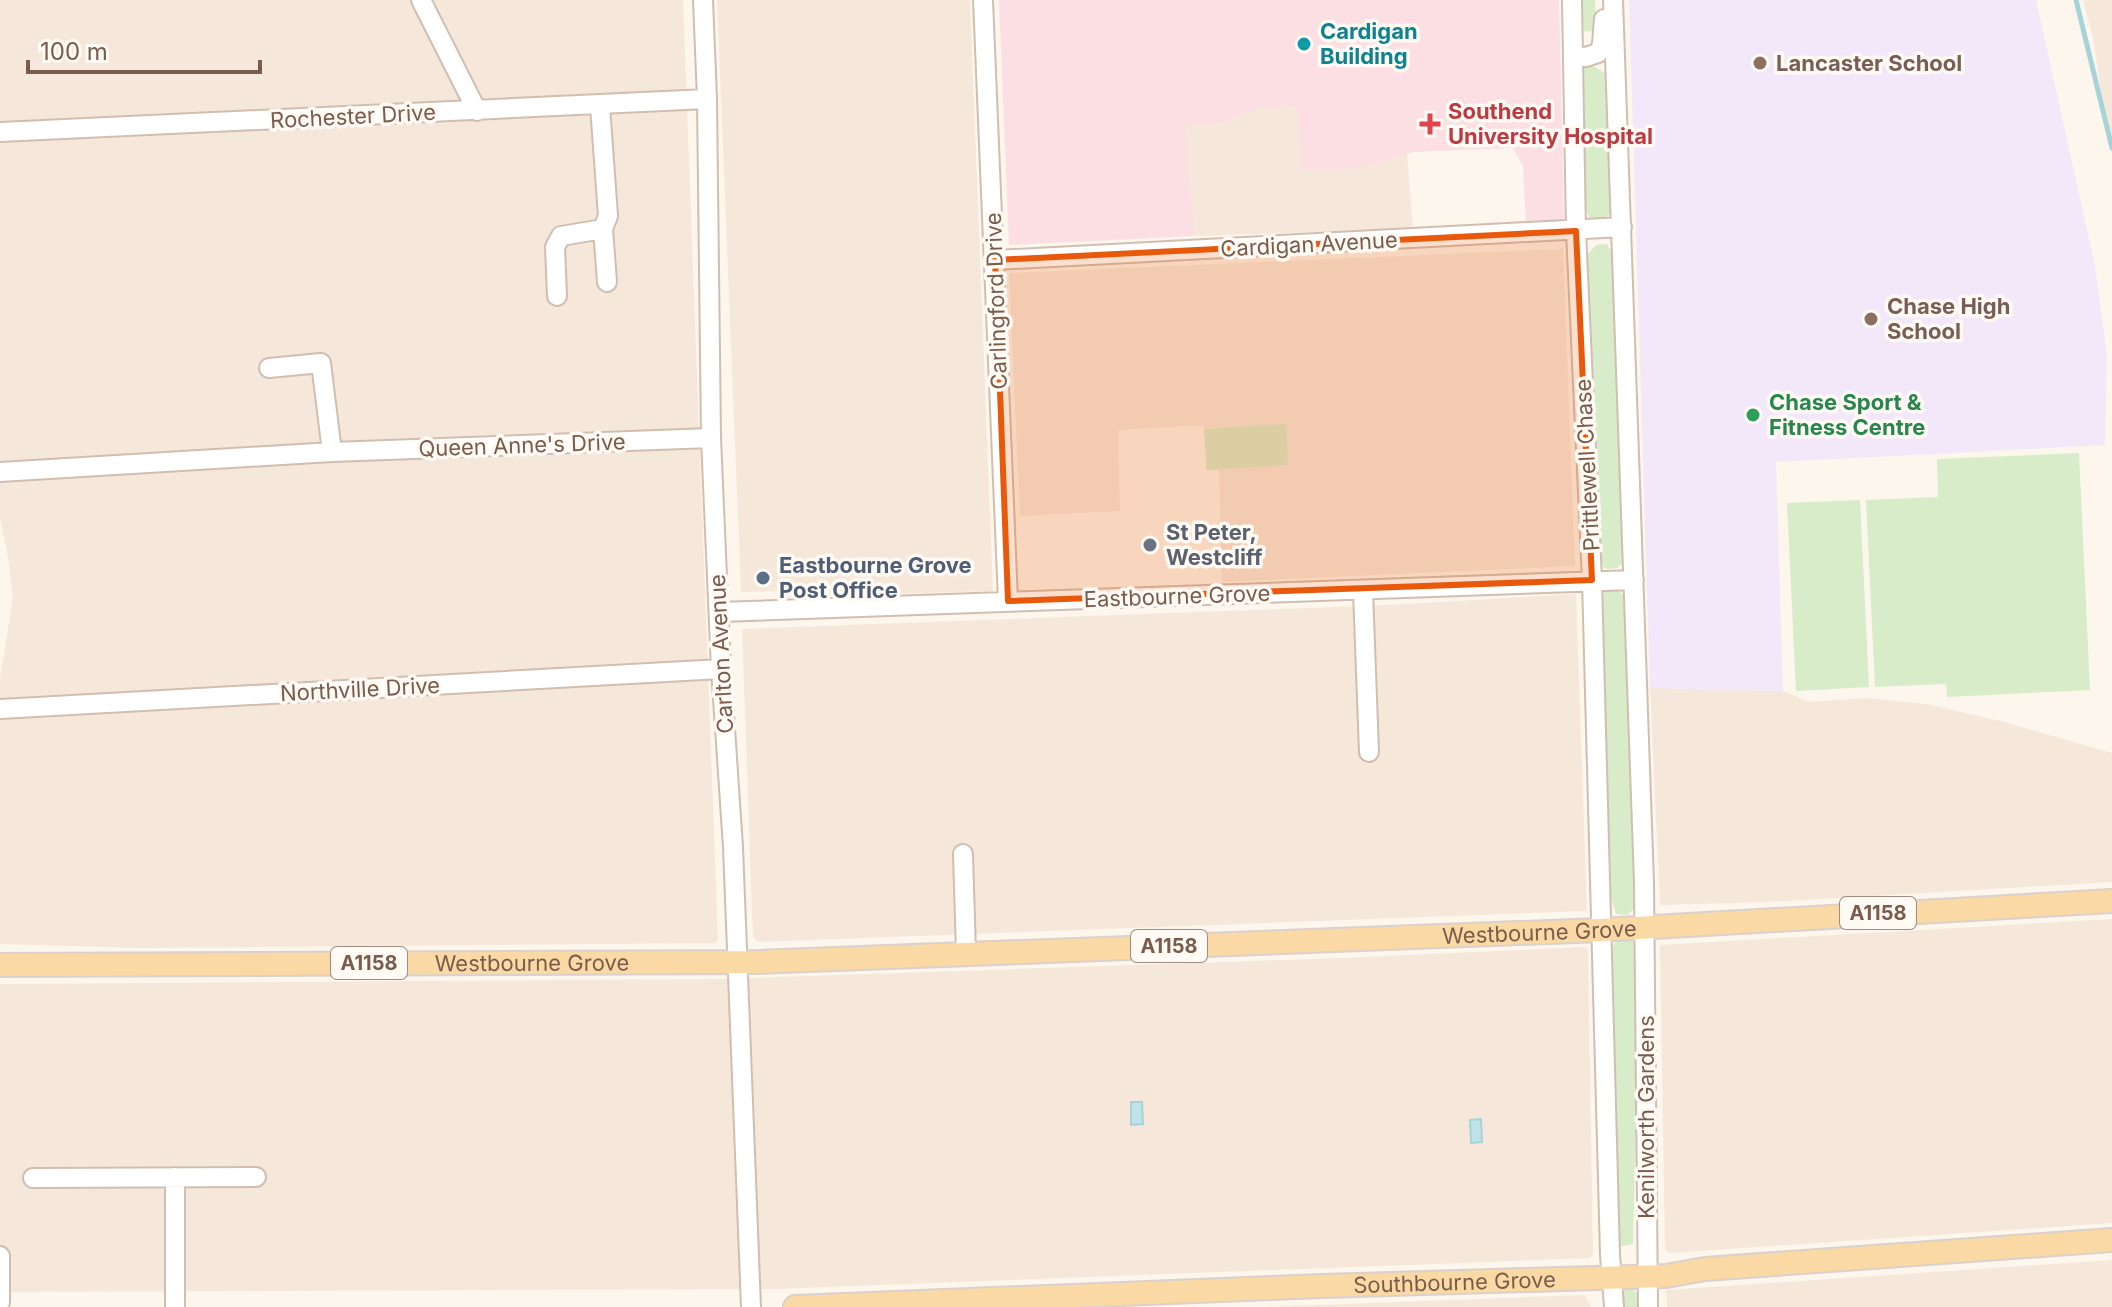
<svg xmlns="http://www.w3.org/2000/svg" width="2112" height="1307" viewBox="0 0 2112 1307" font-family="Inter,sans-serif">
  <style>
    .residential { fill: #f5e8da }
    .education { fill: #f3e8fa }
    .medical { fill: #fbdfe3 }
    .green { fill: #d8ecc9 }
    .water { fill: #bfe3e8; stroke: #a5d3da; stroke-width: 2 }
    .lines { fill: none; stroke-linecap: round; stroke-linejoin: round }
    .stream { stroke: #a5d3da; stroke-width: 5 }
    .minor-casing { stroke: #d1beb0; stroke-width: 22 }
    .major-casing { stroke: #dad1cd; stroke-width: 26 }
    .minor { stroke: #fff; stroke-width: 18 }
    .major { stroke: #fbd9a5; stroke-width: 22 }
    .marked { fill: #e8590c; fill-opacity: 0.2; stroke: #e8590c; stroke-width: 6; stroke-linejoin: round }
    .culture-dot { fill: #0f9aa8; stroke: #fffaf3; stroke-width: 3 }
    .education-dot { fill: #8d6e63; stroke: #fffaf3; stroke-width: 3 }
    .health-dot { fill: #e0444e; stroke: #fffaf3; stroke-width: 3 }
    .leisure-dot { fill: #2e9e5b; stroke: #fffaf3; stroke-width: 3 }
    .worship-dot { fill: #6b7280; stroke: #fffaf3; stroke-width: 3 }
    .service-dot { fill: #5c6f8a; stroke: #fffaf3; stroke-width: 3 }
    .labels { text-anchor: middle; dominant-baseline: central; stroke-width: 7; stroke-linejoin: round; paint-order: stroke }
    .shield { fill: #fffaf3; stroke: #a28b7f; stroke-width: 2 }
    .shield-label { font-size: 20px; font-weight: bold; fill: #7a5c4d }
    .culture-label { font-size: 22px; font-weight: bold; fill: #0d838f; stroke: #fffaf3; text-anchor: start }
    .education-label { font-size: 22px; font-weight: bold; fill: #785e54; stroke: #fffaf3; text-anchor: start }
    .health-label { font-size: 22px; font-weight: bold; fill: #be3a42; stroke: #fffaf3; text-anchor: start }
    .street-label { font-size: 22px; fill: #7a5c4d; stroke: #fffaf3 }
    .leisure-label { font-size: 22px; font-weight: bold; fill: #27864d; stroke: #fffaf3; text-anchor: start }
    .worship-label { font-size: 22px; font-weight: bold; fill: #5b616d; stroke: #fffaf3; text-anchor: start }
    .service-label { font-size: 22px; font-weight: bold; fill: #4e5e75; stroke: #fffaf3; text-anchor: start }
  </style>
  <rect width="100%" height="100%" fill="#fdf6ec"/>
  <path class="residential" d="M 0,0 L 683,0 L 718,939 L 716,943 L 144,948 L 0,944 L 0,678 L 13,598 L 9,562 L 0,517 Z
    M 717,0 L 970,0 L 993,591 L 783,597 L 782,591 L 741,592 Z
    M 2083,0 L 2112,0 L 2112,150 L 2104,118 L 2094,42 Z
    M 1297,106 L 1363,168 L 1407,153 L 1413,229 L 1195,236 L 1186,126 L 1225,122 L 1258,109 Z
    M 1563,249 L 1575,566 L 1222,582 L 1219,470 L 1206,470 L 1204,425 L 1118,430 L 1120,511 L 1020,516 L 1009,273 Z
    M 1576,594 L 1587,911 L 758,942 L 753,937 L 742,629 L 1388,605 Z
    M 1650,688 L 1783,691 L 1810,702 L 1866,698 L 1927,704 L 2004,722 L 2112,753 L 2112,882 L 1768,902 L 1660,905 Z
    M 2112,919 L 2112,1223 L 1670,1253 L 1665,1250 L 1660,945 Z
    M 1585,947 L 1588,950 L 1593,1253 L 1590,1258 L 775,1289 L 0,1292 L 0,984 L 719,979 L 1341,958 Z
    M 2112,1260 L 2112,1307 L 1667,1307 L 1666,1290 Z
    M 1585,1295 L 1591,1307 L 1265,1307 Z"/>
  <path class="education" d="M 1629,0 L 2036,0 L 2095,266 L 2107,356 L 2105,445 L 1776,462 L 1783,691 L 1650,688 Z"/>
  <path class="medical" d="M 999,0 L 1559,0 L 1564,222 L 1526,225 L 1523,166 L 1513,148 L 1412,152 L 1363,168 L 1301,171 L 1296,106 L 1258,109 L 1225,122 L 1186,126 L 1195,236 L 1009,245 Z"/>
  <path class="green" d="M 1582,0 L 1595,0 L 1596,32 L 1584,31 Z
    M 1590,64 L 1608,75 L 1611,214 L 1601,220 L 1592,220 L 1586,212 L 1584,66 Z
    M 1607,244 L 1613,255 L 1625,561 L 1617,568 L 1607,569 L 1598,564 L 1595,523 L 1587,255 L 1596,245 Z
    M 1286,424 L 1288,465 L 1207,470 L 1204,429 Z
    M 2079,453 L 2090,690 L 1947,697 L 1946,684 L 1875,687 L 1866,500 L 1938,497 L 1937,459 Z
    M 1860,500 L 1869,687 L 1796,691 L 1787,503 Z
    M 1607,589 L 1618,590 L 1624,596 L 1634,909 L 1627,915 L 1616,914 L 1611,897 L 1598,599 Z
    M 1622,935 L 1629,935 L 1635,943 L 1636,1118 L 1633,1244 L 1618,1247 L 1613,1117 L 1613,946 Z
    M 1624,1285 L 1638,1293 L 1639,1307 L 1620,1307 L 1620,1290 Z"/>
  <path class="water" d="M 1131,1102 L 1142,1102 L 1143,1124 L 1131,1125 Z
    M 1481,1119 L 1482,1142 L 1471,1143 L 1470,1120 Z"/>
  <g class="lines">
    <path class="stream" d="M 2076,0 L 2112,148"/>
    <defs>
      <path id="minor" d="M 421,0 L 477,111
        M 703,0 L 707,99 L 711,438 L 721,669 L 733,847 L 751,1307
        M 983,0 L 1008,601
        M 1572,0 L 1576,231 L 1592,580 L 1610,1255 L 1614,1307
        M 1613,0 L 1644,883 L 1648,1307
        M 1575,56 L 1586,57 L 1598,53 L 1602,45 L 1604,19
        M 600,106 L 608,216 L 603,229 L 607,282
        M 0,132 L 707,99
        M 995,260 L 1622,227
        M 557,296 L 555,247 L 561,236 L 603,229
        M 269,368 L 321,363 L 332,452
        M 0,472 L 332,452 L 711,438
        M 1363,591 L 1369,752
        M 719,612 L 1634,580
        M 0,709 L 721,669
        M 963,854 L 966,953
        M 33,1178 L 256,1177
        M 0,1256 L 0,1302
        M 175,1307 L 175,1177"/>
      <g id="major">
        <path id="s1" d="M 0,965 L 758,962 L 1601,930 L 2112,901"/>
        <path id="s2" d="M 795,1307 L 1322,1286 L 1666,1276 L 1705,1269 L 2112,1240"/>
      </g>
    </defs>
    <use href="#minor" class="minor-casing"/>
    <use href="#major" class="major-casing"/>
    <use href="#minor" class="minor"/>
    <use href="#major" class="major"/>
  </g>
  <path class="marked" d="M 1576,231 L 1592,580 L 1008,601 L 995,260 Z"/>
  <circle class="culture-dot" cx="1304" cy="44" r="8"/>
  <g class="education-dot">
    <circle cx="1760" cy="63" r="8"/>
    <circle cx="1871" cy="319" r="8"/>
  </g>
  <path class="health-dot" d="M1426 112h8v8h8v8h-8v8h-8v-8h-8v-8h8z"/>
  <circle class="leisure-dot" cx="1753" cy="415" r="8"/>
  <circle class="worship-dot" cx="1150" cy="545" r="8"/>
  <circle class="service-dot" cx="763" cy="578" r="8"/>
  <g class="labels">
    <g class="shield">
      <rect x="1840" y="897" width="76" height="32" rx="6"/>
      <rect x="1131" y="930" width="76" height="32" rx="6"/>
      <rect x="331" y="947" width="76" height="32" rx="6"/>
    </g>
    <g class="shield-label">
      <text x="1878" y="913">A1158</text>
      <text x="1169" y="946">A1158</text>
      <text x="369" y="963">A1158</text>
    </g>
    <g class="culture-label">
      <text x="1320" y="31">Cardigan<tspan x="1320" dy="25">Building</tspan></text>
    </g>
    <g class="education-label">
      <text x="1776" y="63">Lancaster School</text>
      <text x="1887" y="306">Chase High<tspan x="1887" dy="25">School</tspan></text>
    </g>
    <g class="health-label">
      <text x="1448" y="111">Southend<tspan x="1448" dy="25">University Hospital</tspan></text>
    </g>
    <g class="street-label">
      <text transform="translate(353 116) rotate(-3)">Rochester Drive</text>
      <text transform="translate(1309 244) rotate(-3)">Cardigan Avenue</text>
      <text transform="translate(996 301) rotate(-92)">Carlingford Drive</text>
      <text transform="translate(522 445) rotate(-2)">Queen Anne's Drive</text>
      <text transform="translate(1587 465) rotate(-93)">Prittlewell Chase</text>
      <text transform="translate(1177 596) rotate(-2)">Eastbourne Grove</text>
      <text transform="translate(721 654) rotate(-93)">Carlton Avenue</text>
      <text transform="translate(360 689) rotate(-3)">Northville Drive</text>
      <text stroke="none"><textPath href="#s1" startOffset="1540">Westbourne Grove</textPath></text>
      <text stroke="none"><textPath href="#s1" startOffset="532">Westbourne Grove</textPath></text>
      <text transform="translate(1646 1117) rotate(-90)">Kenilworth Gardens</text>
      <text stroke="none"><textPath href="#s2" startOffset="660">Southbourne Grove</textPath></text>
    </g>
    <g class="leisure-label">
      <text x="1769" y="402">Chase Sport &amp;<tspan x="1769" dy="25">Fitness Centre</tspan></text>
    </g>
    <g class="worship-label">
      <text x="1166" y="532">St Peter,<tspan x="1166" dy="25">Westcliff</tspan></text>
    </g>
    <g class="service-label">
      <text x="779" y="565">Eastbourne Grove<tspan x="779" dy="25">Post Office</tspan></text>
    </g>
  </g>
  <path d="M28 60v12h232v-12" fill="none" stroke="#7a5c4d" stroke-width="4"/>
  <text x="40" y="60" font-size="24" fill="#7a5c4d" stroke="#fffaf3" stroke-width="6" paint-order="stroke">100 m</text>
</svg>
